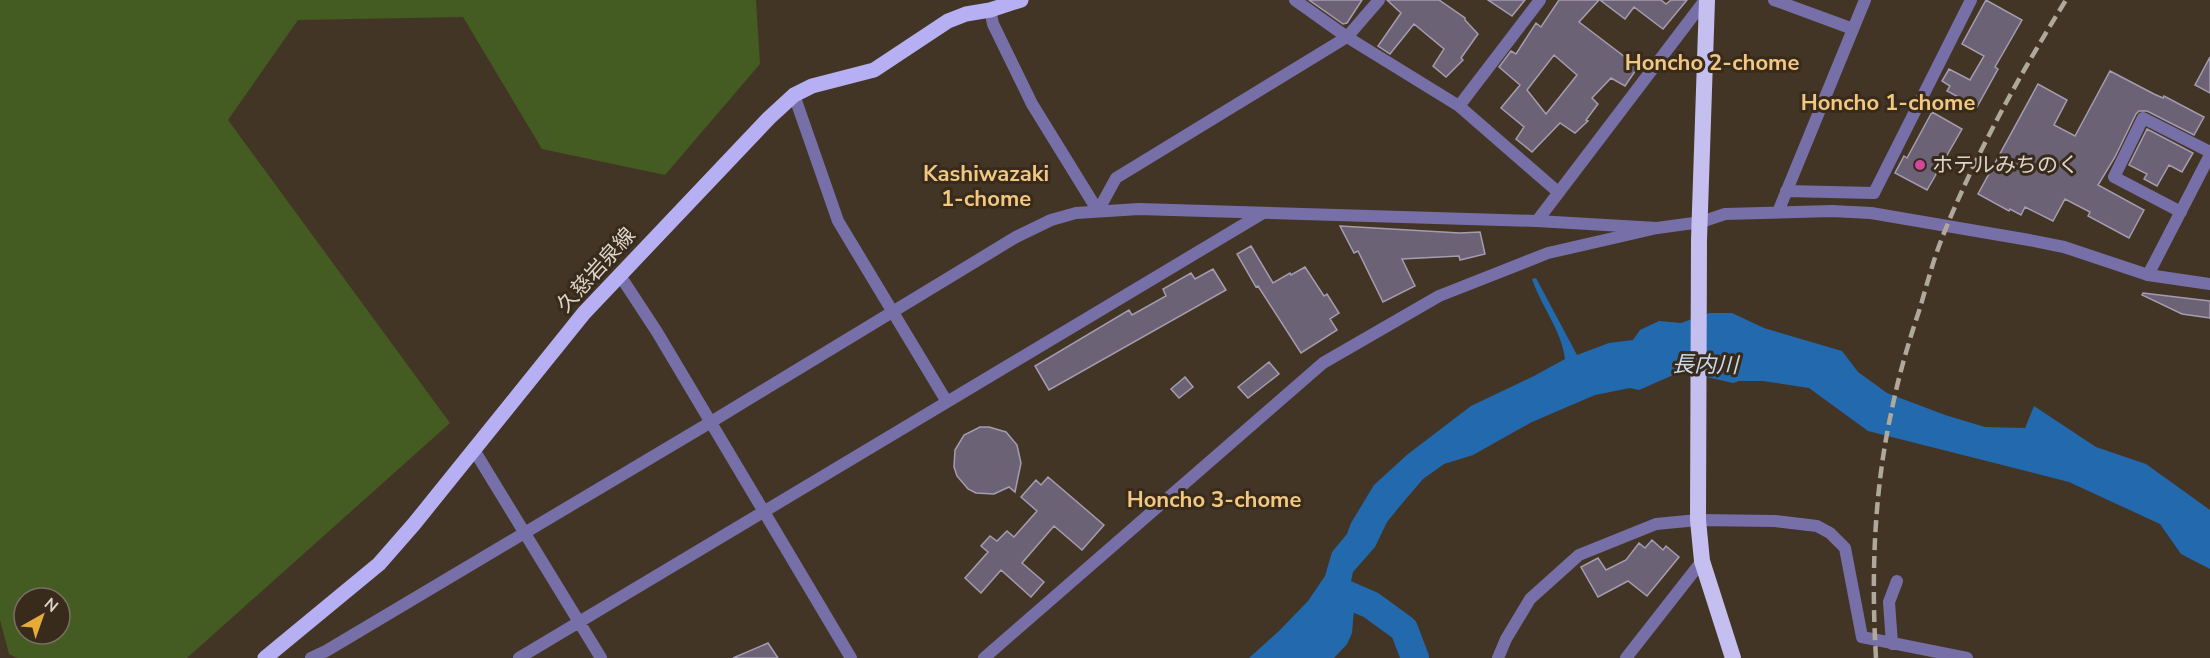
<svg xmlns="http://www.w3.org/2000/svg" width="2210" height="658" viewBox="0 0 2210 658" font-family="'Nunito Sans','Noto Sans JP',sans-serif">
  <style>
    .green { fill: #445b22; fill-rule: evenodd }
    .water { fill: #2369ae }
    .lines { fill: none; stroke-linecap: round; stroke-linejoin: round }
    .river { stroke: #2369ae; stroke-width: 28 }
    .building { fill: #6b6275; stroke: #a69cb1; stroke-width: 1.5; fill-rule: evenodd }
    .minor { stroke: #7770a8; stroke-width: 12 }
    .tertiary { stroke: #7770a8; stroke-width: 12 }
    .primary { stroke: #b7aff3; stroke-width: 15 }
    .trunk { stroke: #c4bfee; stroke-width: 16 }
    .rail { stroke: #b1a89c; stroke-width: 4.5; stroke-dasharray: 12 6; stroke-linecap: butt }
    .hotel-dot { fill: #d1479c; stroke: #382b1c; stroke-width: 2 }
    .labels { text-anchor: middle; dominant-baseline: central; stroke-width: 6; stroke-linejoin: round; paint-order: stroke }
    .poi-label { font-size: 21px; fill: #dcd4ca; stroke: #382b1c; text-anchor: start }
    .street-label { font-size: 21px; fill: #dcd4ca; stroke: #382b1c }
    .neighbourhood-label { font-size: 22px; font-weight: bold; fill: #f1c781; stroke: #382b1c }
    .water-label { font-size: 22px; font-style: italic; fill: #c9daed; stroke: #382b1c }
  </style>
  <rect width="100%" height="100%" fill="#433525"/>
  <path class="green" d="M 0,0 L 756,0 L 760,64 L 665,175 L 542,149 L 463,17 L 298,20 L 228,120 L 450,423 L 187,658 L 17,658 L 9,654 L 0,620 ZM 24,598 L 60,598 L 60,634 L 24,634 Z"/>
  <path class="water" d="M 1536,278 L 1577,355 L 1609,343 L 1633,340 L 1640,330 L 1659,321 L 1681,323 L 1709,313 L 1732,313 L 1764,328 L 1842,351 L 1858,372 L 1887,393 L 1945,415 L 1985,427 L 2025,428 L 2034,406 L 2096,447 L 2146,464 L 2210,510 L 2210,569 L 2181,554 L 2160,524 L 2069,482 L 1868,431 L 1809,388 L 1763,381 L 1739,381 L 1733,383 L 1689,373 L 1671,376 L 1639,390 L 1630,388 L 1595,395 L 1532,422 L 1473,455 L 1444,464 L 1423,479 L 1405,500 L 1387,522 L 1375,547 L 1353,572 L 1350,586 L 1354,610 L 1352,633 L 1347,644 L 1334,658 L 1249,658 L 1279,631 L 1308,601 L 1325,576 L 1332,552 L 1347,534 L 1351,523 L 1374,485 L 1408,454 L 1471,406 L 1534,376 L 1565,359 C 1562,331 1541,306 1532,279 Z"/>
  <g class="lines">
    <path class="river" d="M 1334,589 L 1371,605 L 1404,629 L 1415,658"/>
  </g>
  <path class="building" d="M 1309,0 L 1362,0 L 1347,23 L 1343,24 Z
    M 1387,0 L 1439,0 L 1465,18 L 1465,20 L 1478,34 L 1461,58 L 1463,60 L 1446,77 L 1433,66 L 1444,49 L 1414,24 L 1390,54 L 1378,46 L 1401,13 Z
    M 1488,0 L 1525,0 L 1512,16 Z
    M 1559,0 L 1599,0 L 1579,22 L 1638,67 L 1625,86 L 1611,78 L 1592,98 L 1598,104 L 1586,120 L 1588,121 L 1575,133 L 1560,123 L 1532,152 L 1516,139 L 1524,127 L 1501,108 L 1520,85 L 1499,67 L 1511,51 L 1516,54 L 1536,23 L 1541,27 ZM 1554,55 L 1577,75 L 1546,114 L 1527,90 Z
    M 1600,0 L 1661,0 L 1666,4 L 1671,0 L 1687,0 L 1663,29 L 1634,7 L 1625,19 Z
    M 1986,0 L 2022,20 L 1995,67 L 1998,69 L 1977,107 L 1947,91 L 1950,86 L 1942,81 L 1949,69 L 1970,80 L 1984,56 L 1962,44 Z
    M 2210,57 L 2210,93 L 2195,85 Z
    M 2110,71 L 2154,94 L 2163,98 L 2164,96 L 2204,117 L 2194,135 L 2147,111 L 2139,111 L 2136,114 L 2115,157 L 2098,185 L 2144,210 L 2129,238 L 2088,216 L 2090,212 L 2065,199 L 2053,221 L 2025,207 L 2021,215 L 2010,209 L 2009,211 L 1978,194 L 2038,84 L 2067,100 L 2054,125 L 2075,136 Z
    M 1932,112 L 1962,129 L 1927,190 L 1895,173 L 1904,156 L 1907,158 Z
    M 2147,129 L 2193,153 L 2182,172 L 2169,165 L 2157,186 L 2144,179 L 2147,174 L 2129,165 Z
    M 1340,226 L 1460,233 L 1480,232 L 1485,254 L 1460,260 L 1459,256 L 1402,259 L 1415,286 L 1383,302 L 1358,251 L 1354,253 Z
    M 1251,246 L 1273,283 L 1290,273 L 1291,275 L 1305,267 L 1324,296 L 1327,294 L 1339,313 L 1330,319 L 1337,330 L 1301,353 L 1258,286 L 1256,287 L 1237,254 Z
    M 1213,269 L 1226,290 L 1049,390 L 1035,366 L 1129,310 L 1132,315 L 1166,296 L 1163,289 L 1191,273 L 1195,279 Z
    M 2143,293 L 2210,301 L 2210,318 L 2182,314 L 2142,295 Z
    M 1269,362 L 1279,374 L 1248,398 L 1238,387 Z
    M 1185,377 L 1193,387 L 1179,398 L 1171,389 Z
    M 980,427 L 989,427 L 1006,432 L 1017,445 L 1021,463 L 1015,492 L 1009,487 L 994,494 L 976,493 L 968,489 L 957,476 L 954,467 L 955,450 L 964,435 Z
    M 1048,477 L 1104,525 L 1082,550 L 1054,526 L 1022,563 L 1044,582 L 1031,597 L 1001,570 L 981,593 L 965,578 L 988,552 L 981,546 L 990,536 L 997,541 L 1007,531 L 1014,537 L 1037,511 L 1021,497 L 1036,480 L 1041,485 Z
    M 1652,540 L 1663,550 L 1666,546 L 1679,557 L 1647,596 L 1628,581 L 1598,597 L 1581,567 L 1598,558 L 1606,570 L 1626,560 L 1639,543 L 1645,548 Z
    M 768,643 L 778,658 L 733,658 Z"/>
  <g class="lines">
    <path class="minor" d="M 1295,0 L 1347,37 L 1459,106 L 1558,192
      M 1774,0 L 1853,29
      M 990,10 L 993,24 L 1032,104 L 1098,211
      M 794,95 L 838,221 L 947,402
      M 1459,106 L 1540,0
      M 1786,191 L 1874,193 L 1971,0
      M 1098,211 L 1116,178 L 1347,37 L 1379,0
      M 1778,212 L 1865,0
      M 2181,212 L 2114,177 L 2143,118 L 2210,152
      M 1537,221 L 1705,0
      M 619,274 L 657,332 L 851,658
      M 474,450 L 601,658
      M 1892,644 L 1889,602 L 1897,581
      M 519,658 L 1263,213
      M 984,658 L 1323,363 L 1439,296 L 1548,253 L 1657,228 L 1701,222 L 1725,214 L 1832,211 L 1871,213 L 2029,240 L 2064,247 L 2148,275
      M 1498,658 L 1506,639 L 1530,599 L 1579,555 L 1656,524 L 1698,520 L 1775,521 L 1817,526 L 1830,533 L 1845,548 L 1862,637 L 1967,658"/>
    <path class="tertiary" d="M 2210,155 L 2148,275 L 2210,284
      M 311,658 L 326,651 L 711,422 L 1016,237 L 1051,220 L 1076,213 L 1139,209 L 1537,221 L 1657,228
      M 1626,658 L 1702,561"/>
    <path class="primary" d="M 265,658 L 379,564 L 414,524 L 584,313 L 769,118 L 794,95 L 812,86 L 874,70 L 948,21 L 966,14 L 990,10 L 1021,0"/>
    <path class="trunk" d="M 1707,0 L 1699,240 L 1698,520 L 1702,561 L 1733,658"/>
    <path class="rail" d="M 1876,658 C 1871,576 1874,489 1892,409 C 1899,374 1909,341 1920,308 C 1927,284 1933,261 1942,238 C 1974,157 2020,74 2066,0"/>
  </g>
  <circle class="hotel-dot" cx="1920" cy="165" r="6"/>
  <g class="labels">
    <g class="poi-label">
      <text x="1932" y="165">ホテルみちのく</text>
    </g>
    <g class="street-label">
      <text transform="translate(596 270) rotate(-48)">久慈岩泉線</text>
    </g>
    <g class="neighbourhood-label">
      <text x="1712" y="63">Honcho 2-chome</text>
      <text x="1888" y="103">Honcho 1-chome</text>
      <text x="986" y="174">Kashiwazaki<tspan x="986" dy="25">1-chome</tspan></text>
      <text x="1214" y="500">Honcho 3-chome</text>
    </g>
    <g class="water-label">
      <text transform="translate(1705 365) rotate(1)">長内川</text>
    </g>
  </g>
  <g transform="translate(42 616) rotate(40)"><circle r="28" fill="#382b1c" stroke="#7a6f62" stroke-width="1.5"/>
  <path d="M0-4.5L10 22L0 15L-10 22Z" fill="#e7ac37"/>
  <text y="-9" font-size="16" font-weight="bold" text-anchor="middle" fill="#dcd4ca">N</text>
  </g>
</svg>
